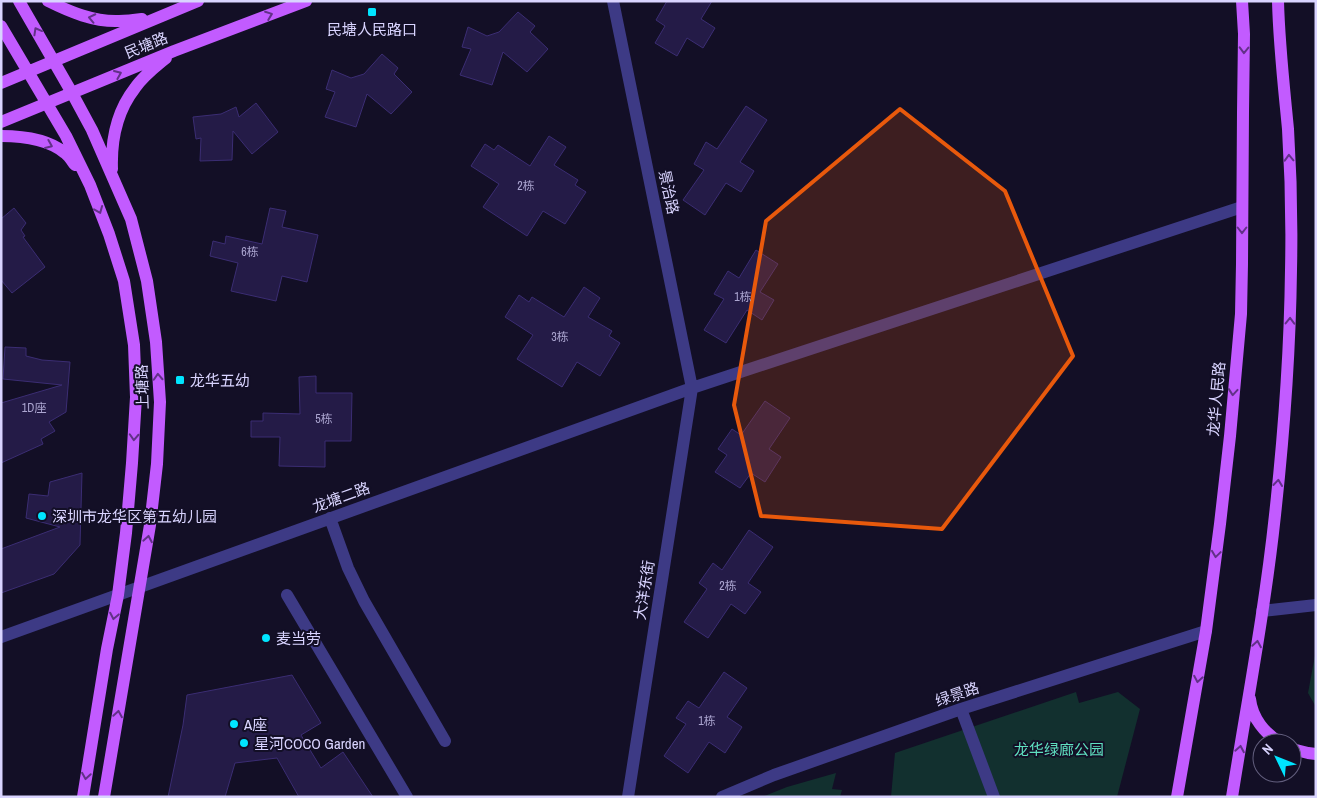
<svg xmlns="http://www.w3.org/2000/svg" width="1317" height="798" viewBox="0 0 1317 798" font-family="'Archivo Narrow','Noto Sans SC',sans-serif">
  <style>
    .green { fill: #12302f }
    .building { fill: #241b47; stroke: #3b2d73 }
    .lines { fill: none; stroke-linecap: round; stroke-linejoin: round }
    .minor { stroke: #3d3a85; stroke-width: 12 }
    .major { stroke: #c25bff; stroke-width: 12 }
    .oneway { stroke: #623188 }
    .marked { fill: #e8590c; fill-opacity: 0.2; stroke: #e8590c; stroke-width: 4; stroke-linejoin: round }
    .poi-dot { fill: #00e5ff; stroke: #130f26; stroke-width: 2 }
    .labels { text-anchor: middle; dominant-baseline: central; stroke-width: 4; stroke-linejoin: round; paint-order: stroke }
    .number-label { font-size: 12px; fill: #aca6d1 }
    .poi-label { font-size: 15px; fill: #d9d4ff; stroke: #130f26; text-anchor: start }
    .street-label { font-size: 15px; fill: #d9d4ff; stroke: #130f26 }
    .park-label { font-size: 15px; fill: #5fe0c0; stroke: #130f26 }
  </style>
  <rect width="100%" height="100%" fill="#130f26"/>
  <path class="green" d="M 1316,650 L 1316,707 L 1308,693 Z
    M 1076,692 L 1079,703 L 1118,692 L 1140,709 L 1117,797 L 1077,796 L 891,797 L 895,753 Z
    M 836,773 L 832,789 L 842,790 L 840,797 L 762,797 L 787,787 Z"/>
  <path class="building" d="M 667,1 L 712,1 L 701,19 L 715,28 L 703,48 L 687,38 L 677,56 L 655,43 L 665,26 L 656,20 Z
    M 518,12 L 535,26 L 530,32 L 548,49 L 527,72 L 503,52 L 492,85 L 460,75 L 471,49 L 462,47 L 468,27 L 487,36 L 499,32 Z
    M 382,54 L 398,68 L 394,74 L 412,92 L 391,114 L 367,94 L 356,127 L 325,117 L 335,92 L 326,89 L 332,70 L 351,78 L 364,74 Z
    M 256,103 L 278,132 L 252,154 L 233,131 L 232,160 L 200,161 L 201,138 L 196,139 L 193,117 L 221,114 L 236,107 L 239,117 Z
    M 746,106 L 767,120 L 740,162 L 754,171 L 741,192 L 726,183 L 705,215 L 683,200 L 704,170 L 694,164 L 706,142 L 717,149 Z
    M 549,136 L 566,147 L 554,165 L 578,180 L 575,185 L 586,192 L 565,224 L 543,211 L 527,236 L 483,207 L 499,184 L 471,166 L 485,144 L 494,150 L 498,145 L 530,166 Z
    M 14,208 L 26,223 L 21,230 L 25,236 L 23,237 L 45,267 L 12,293 L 1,280 L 1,219 Z
    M 270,208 L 286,211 L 282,227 L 318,235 L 307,282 L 282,276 L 276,301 L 231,291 L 238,263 L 210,256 L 213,241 L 225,244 L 226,236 L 262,244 Z
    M 756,250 L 778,264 L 760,292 L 774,300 L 762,320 L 747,310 L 726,343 L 704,330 L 724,299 L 714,294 L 728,271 L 739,278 Z
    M 584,287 L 600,298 L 588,317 L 612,331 L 609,336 L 620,343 L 600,376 L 577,362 L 562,387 L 517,359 L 533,335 L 505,317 L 519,295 L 529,302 L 532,297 L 564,317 Z
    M 5,347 L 26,348 L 26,356 L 42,360 L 70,362 L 66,412 L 49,422 L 55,431 L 41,439 L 43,444 L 1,463 L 1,403 L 62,385 L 3,379 Z
    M 316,376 L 316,393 L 352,393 L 351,441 L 325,441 L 325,467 L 279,466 L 280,437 L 251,437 L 251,421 L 263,421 L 263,413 L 300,414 L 299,377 Z
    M 765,401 L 790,418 L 769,449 L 781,457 L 765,482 L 751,473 L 740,488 L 715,472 L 727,455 L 718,449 L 732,429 L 741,435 Z
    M 82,473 L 80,545 L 54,574 L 1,593 L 1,549 L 60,527 L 26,518 L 29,494 L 48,496 L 50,482 Z
    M 749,530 L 773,547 L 748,583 L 761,592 L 745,614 L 731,604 L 708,638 L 684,622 L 707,589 L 699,583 L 713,563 L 722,570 Z
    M 724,672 L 747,688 L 727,717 L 742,727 L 725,753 L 709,742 L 688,773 L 664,756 L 686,724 L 676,718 L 688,701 L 699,708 Z
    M 292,675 L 321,723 L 301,735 L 321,768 L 343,752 L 373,797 L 299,797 L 277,758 L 235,763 L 225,797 L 168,797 L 183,725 L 187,695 Z"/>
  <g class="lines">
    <path class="minor" d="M 613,1 L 692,388 L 628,797
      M 330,518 L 348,568 L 364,601 L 445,741
      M 287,595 L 407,797
      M 1262,611 L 1316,605
      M 1,637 L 692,388 L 1242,207
      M 961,709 L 994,797
      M 722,797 L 774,775 L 961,709 L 1206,631"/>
    <path class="major" d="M 19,1 L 72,93 L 92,130 L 131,219 L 147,281 L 156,342 L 160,402 L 157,464 L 150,525 L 104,797
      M 48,1 C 70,12 94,22 119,21 C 127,21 135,20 142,19
      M 1,26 L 66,136 L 90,185 L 109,234 L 124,281 L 134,345 L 136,397 L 132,463 L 126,533 L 118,595 L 107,649 L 83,797
      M 1,83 L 198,1
      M 1,122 L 174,51 L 306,1
      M 1,136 C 22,136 48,139 65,153 C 69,156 72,161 75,165
      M 112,169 C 111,140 117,111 135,88 C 143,76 155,67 166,58
      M 1250,699 C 1252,718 1265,734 1281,743
      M 1292,749 L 1308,753 L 1316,754
      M 1177,797 L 1206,631 L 1220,524 L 1230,436 L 1241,314 L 1242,264 L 1243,112 L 1244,34 L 1242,1
      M 1232,797 C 1247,703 1265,609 1275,515 C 1284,433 1290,352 1291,270 C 1292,224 1291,176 1288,129 C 1284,87 1279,44 1278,1"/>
  </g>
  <defs><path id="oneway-chevron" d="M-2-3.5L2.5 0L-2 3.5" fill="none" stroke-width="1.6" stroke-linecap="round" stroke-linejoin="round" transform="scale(1.25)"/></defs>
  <g class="oneway">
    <use href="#oneway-chevron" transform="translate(269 15) rotate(-21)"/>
    <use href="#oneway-chevron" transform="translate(92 18) rotate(-168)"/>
    <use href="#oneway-chevron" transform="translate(37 31) rotate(-119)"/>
    <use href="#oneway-chevron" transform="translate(1244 50) rotate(91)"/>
    <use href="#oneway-chevron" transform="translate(118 74) rotate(-23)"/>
    <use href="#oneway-chevron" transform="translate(49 145) rotate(23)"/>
    <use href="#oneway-chevron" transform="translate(1289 158) rotate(-92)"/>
    <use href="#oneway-chevron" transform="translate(99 210) rotate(68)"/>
    <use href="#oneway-chevron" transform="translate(1242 230) rotate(90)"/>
    <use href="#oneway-chevron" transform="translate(1290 321) rotate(-89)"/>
    <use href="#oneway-chevron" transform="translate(158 377) rotate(-93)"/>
    <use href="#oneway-chevron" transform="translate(1233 392) rotate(95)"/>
    <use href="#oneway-chevron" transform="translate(134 437) rotate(93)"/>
    <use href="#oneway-chevron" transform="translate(1278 483) rotate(-84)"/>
    <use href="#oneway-chevron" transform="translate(148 539) rotate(-80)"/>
    <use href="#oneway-chevron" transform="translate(1216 554) rotate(98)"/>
    <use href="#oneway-chevron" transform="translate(114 616) rotate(101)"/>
    <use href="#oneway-chevron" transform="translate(1257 644) rotate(-81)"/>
    <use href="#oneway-chevron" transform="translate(1198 679) rotate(100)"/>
    <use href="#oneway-chevron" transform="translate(118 714) rotate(-81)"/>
    <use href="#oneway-chevron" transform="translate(1240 749) rotate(-80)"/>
    <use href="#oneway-chevron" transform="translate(86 776) rotate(99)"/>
  </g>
  <path class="marked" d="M 900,109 L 1005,191 L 1073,356 L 942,529 L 761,516 L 734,405 L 766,221 Z"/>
  <g class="poi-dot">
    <rect x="367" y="7" width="10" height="10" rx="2.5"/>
    <rect x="175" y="375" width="10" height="10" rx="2.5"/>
    <circle cx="42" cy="516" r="5"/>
    <circle cx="266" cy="638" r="5"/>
    <circle cx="234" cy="724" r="5"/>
    <circle cx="244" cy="743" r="5"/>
  </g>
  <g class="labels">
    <g class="number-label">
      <text x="526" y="186">2栋</text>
      <text x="250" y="252">6栋</text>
      <text x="743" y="297">1栋</text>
      <text x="560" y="337">3栋</text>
      <text x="34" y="408">1D座</text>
      <text x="324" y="419">5栋</text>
      <text x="728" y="586">2栋</text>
      <text x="707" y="721">1栋</text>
    </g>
    <g class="poi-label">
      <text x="372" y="29" text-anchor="middle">民塘人民路口</text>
      <text x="190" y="380">龙华五幼</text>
      <text x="52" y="516">深圳市龙华区第五幼儿园</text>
      <text x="276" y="638">麦当劳</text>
      <text x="244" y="724">A座</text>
      <text x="254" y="743">星河COCO Garden</text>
    </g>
    <g class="street-label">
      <text transform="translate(146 45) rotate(-22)">民塘路</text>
      <text transform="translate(669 192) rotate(78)">景治路</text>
      <text transform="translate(142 387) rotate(-92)">上塘路</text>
      <text transform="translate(1216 399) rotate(-85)">龙华人民路</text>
      <text transform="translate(341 497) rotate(-20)">龙塘二路</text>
      <text transform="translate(644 590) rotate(-81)">大洋东街</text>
      <text transform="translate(957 694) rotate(-19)">绿景路</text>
    </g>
    <g class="park-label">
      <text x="1059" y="749">龙华绿廊公园</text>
    </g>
  </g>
  <rect width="1317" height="798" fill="none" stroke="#d9d4ff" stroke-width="5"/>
  <g transform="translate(1277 758) rotate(313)"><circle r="24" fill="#130f26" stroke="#625e7d"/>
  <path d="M0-4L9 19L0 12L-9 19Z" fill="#00e5ff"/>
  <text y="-8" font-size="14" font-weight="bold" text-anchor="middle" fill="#d9d4ff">N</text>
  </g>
</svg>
